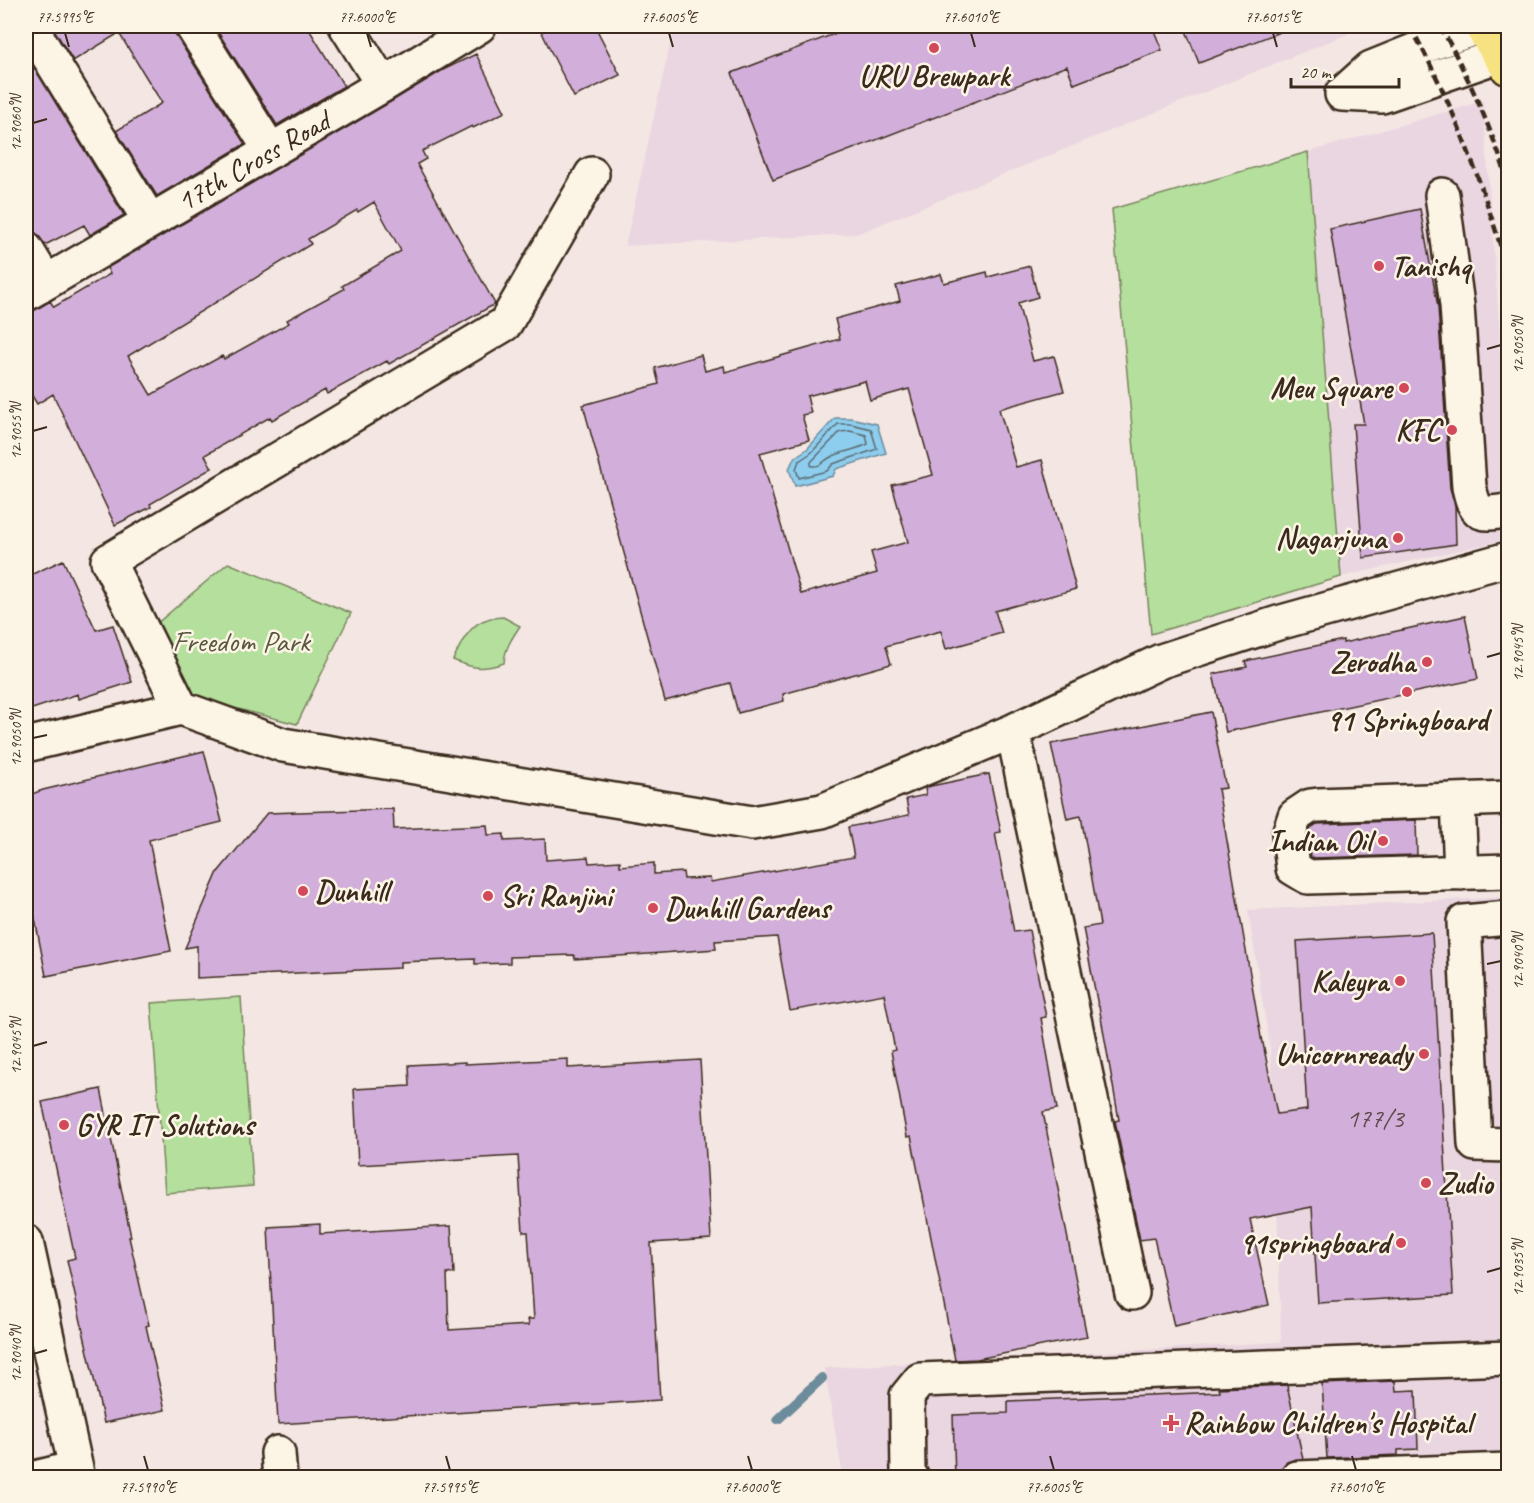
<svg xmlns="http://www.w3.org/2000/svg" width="1534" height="1503" viewBox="0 0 1534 1503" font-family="Caveat,sans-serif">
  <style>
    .built { fill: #ead6e0 }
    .green { fill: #b4df9d; stroke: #78845e; stroke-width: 1.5 }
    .water { fill: #8dcdee; stroke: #6c8c9b; stroke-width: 1.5 }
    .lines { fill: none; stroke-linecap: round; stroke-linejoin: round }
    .shore { stroke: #5c6b71; stroke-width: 1.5 }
    .stream { stroke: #6c8c9b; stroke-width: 10 }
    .building { fill: #d2afda; stroke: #3b2a1e; stroke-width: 1.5; fill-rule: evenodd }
    .minor-casing { stroke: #3b2a1e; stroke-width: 38 }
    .major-casing { stroke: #3b2a1e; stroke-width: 38 }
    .minor { stroke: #fcf5e5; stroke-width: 33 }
    .major { stroke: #f7e281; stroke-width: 33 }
    .rail { stroke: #3b2a1e; stroke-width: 4.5; stroke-dasharray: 9 4.5; stroke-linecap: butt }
    .ticks { fill: none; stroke: #3b2a1e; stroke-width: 2 }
    .poi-dot { fill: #d1495b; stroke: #fcf5e5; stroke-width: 2 }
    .labels { text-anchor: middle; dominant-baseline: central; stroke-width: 5; stroke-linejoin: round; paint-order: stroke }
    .number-label { font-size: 27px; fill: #614b4d }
    .poi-label { font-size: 30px; font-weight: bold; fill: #3b2a1e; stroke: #fcf5e5; text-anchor: end }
    .street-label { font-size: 30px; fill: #3b2a1e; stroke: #fcf5e5 }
    .park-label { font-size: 30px; fill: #59573e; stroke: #fcf5e5 }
    .neatline { fill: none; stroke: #3b2a1e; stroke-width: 2 }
    .ticks-label { font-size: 15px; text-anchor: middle; fill: #3b2a1e }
  </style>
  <rect width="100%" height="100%" fill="#f4e7e3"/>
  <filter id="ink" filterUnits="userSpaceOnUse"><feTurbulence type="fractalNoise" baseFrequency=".0167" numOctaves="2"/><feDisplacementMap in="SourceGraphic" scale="12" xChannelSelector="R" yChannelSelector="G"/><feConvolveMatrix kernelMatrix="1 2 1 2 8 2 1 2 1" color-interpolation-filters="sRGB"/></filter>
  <g filter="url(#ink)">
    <path class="built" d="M 674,26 L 1343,26 L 1348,34 L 857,234 L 625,246 Z
      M 1483,101 L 1508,447 L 1508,539 L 1341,577 L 1308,152 Z
      M 1508,897 L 1508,1477 L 843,1477 L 824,1368 L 1281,1342 L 1275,1126 L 1270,1049 L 1248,910 Z"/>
    <path class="green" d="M 1308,152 L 1341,577 L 1151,634 L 1112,209 Z
      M 228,563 L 351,613 L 297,724 L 187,696 L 155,625 Z
      M 503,617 L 520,626 C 512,638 505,648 504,663 C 482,670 474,669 453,660 C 460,645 470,623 488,619 C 492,617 498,618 503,617 Z
      M 241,997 L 253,1186 L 165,1193 L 151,1003 Z"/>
    <path class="water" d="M 835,418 L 851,418 L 877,424 L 886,453 L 836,469 L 833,476 L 795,486 L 789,469 L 794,458 L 807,449 Z"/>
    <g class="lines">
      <path class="shore" d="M 838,424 L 851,424 L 871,429 L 877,449 L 833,464 L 827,471 L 799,478 L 796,469 L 799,461 L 811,453 Z
        M 850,431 L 866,435 L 868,444 C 856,450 843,451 831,457 C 822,461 823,467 811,466 L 811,462 L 840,432 Z"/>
      <path class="stream" d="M 778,1419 L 822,1378"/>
    </g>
    <path class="building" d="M 52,26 L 173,26 L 176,36 L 245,144 L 157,196 L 116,131 L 162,103 L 119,33 L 73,61 Z
      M 214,26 L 307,26 L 344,86 L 277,125 Z
      M 539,26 L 595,26 L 620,75 L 574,97 L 553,56 Z
      M 855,26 L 1152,26 L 1162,50 L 1074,84 L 1067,66 L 773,180 L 732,73 Z
      M 1184,26 L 1289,26 L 1290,28 L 1199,63 Z
      M 26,54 L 124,215 L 90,235 L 84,225 L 45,245 L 36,233 L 26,230 Z
      M 476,54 L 505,112 L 473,128 L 472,126 L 422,151 L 426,159 L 417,164 L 495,304 L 389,364 L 387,361 L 327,394 L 325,390 L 272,420 L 270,417 L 205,455 L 212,468 L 150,504 L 151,507 L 115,525 L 53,394 L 37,404 L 26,386 L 26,313 L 35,310 L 50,301 L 54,307 L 110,274 L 107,268 L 392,101 L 443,70 ZM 374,202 L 401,251 L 342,286 L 344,289 L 287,320 L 289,323 L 224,359 L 222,356 L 151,395 L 128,356 L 311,244 L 308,239 L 357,210 L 358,212 Z
      M 1420,209 L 1438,307 L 1450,488 L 1455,505 L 1456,544 L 1363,558 L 1353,424 L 1364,424 L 1330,229 Z
      M 1030,266 L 1038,297 L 1018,303 L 1033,361 L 1054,356 L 1064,391 L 999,409 L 1016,467 L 1042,460 L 1076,589 L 995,611 L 1002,633 L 946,649 L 941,631 L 886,646 L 891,664 L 783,694 L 784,701 L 738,713 L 730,683 L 665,701 L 583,405 L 659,384 L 655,368 L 701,355 L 705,371 L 724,366 L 725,372 L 840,339 L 835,319 L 900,301 L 896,286 L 941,274 L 944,283 L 987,272 L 988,277 ZM 865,381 L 870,400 L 909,389 L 933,475 L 892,485 L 908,542 L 871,552 L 877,573 L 801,594 L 760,453 L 809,440 L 802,415 L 811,413 L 807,396 Z
      M 63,560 L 96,630 L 113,625 L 132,682 L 79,699 L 78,694 L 26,711 L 26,577 Z
      M 1465,616 L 1478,679 L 1226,732 L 1213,674 L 1247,667 L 1245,661 L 1343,640 L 1343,643 Z
      M 1211,712 L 1226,788 L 1218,789 L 1262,1043 L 1263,1043 L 1277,1114 L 1307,1110 L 1297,941 L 1432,933 L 1453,1295 L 1318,1303 L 1312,1207 L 1250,1219 L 1269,1305 L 1174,1326 L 1154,1238 L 1140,1240 L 1115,1121 L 1119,1120 L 1099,1006 L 1098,1006 L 1083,928 L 1100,925 L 1081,816 L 1067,819 L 1051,744 Z
      M 204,751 L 222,822 L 149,840 L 171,951 L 46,976 L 26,872 L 26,796 L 43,790 Z
      M 989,774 L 1001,832 L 995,833 L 1014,932 L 1029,930 L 1046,1017 L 1041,1018 L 1057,1109 L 1043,1112 L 1087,1337 L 977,1359 L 955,1360 L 911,1136 L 907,1137 L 891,1051 L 895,1050 L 884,994 L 790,1011 L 777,937 L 715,941 L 716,949 L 648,954 L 575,959 L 574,955 L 510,957 L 510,963 L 475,964 L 475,959 L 400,962 L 400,968 L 197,978 L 197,946 L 185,948 L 218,872 L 267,813 L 393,809 L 394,829 L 487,825 L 488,835 L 504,834 L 504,841 L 545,839 L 546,860 L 588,857 L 589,863 L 620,861 L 620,866 L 654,863 L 654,874 L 683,872 L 684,879 L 710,878 L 711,882 L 854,857 L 848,827 L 909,815 L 906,799 L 926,795 L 925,788 L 931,786 Z
      M 1416,820 L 1417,855 L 1313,858 L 1311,857 L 1308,836 L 1311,828 L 1317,824 Z
      M 568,1059 L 568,1068 L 700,1060 L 711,1239 L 651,1243 L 660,1400 L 278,1424 L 268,1227 L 320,1224 L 320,1234 L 451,1226 L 454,1273 L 447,1274 L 449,1330 L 529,1325 L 528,1319 L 534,1319 L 528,1232 L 523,1232 L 518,1156 L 358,1165 L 354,1089 L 410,1086 L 409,1065 L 465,1062 L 465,1064 Z
      M 101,1089 L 131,1237 L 129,1237 L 149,1325 L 146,1326 L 165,1410 L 104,1423 L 67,1260 L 75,1258 L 42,1102 Z
      M 1395,1381 L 1396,1391 L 1416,1390 L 1418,1449 L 1398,1450 L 1398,1455 L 1327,1458 L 1322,1384 Z
      M 1287,1385 L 1303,1459 L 1296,1459 L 1287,1462 L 1281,1469 L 1279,1475 L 1229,1478 L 1225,1478 L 1225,1476 L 1169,1478 L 955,1478 L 953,1415 L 1008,1413 L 1008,1401 L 1220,1392 L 1219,1388 Z"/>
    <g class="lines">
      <defs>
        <path id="minor" d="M 30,26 L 150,221
          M 192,26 L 271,151
          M 346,26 L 383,85
          M 1342,94 L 1382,96 L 1500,55
          M 1342,94 L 1371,68 L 1433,43 L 1481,26
          M 592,174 L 505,324 L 108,561 L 181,708 L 283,745 L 752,823 L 822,811 L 1013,731 L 1161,661 L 1278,623 L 1508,559
          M 1442,195 L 1457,305 L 1469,487 C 1476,518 1481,514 1508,511
          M 26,249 L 46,282
          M 26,294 L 383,85 L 479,26
          M 1013,731 L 1132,1293
          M 26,745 L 181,708
          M 1508,798 L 1318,805 L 1310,806 L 1295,816 L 1289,834 L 1293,868 L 1308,877 L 1508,871
          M 1458,800 L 1461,873
          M 1508,918 L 1464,922 L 1475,1144 L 1508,1145
          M 26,1242 L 78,1478
          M 278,1453 L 280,1478
          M 35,1478 L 76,1468
          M 912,1478 L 908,1474 L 907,1396 L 920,1380 L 1508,1358
          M 1297,1478 L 1508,1470"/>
        <path id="major" d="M 1481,26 L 1508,68"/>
      </defs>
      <use href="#minor" class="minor-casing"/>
      <use href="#major" class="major-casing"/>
      <use href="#minor" class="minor"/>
      <use href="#major" class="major"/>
      <path class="rail" d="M 1410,26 C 1453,103 1484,187 1508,272
        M 1440,26 C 1468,75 1491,128 1508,181"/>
    </g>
  </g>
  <path class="ticks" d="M 65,33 L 69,47M 367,33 L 371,47M 669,33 L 673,47M 971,33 L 975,47M 1273,33 L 1277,47M 33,123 L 47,119M 1487,349 L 1501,345M 33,431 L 47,427M 1487,657 L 1501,653M 33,738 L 47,735M 1487,964 L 1501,961M 33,1046 L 47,1042M 1487,1272 L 1501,1268M 33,1354 L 47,1350M 144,1456 L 148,1470M 446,1456 L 450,1470M 748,1456 L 752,1470M 1050,1456 L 1054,1470M 1352,1456 L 1356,1470"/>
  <g class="poi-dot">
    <circle cx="934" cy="48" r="6"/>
    <circle cx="1379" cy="266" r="6"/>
    <circle cx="1404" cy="388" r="6"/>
    <circle cx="1452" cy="430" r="6"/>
    <circle cx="1398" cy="538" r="6"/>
    <circle cx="1427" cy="662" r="6"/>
    <circle cx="1407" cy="692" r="6"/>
    <circle cx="1383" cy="841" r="6"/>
    <circle cx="303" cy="891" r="6"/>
    <circle cx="488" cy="896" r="6"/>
    <circle cx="653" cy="908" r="6"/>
    <circle cx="1400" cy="981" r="6"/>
    <circle cx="1424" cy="1054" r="6"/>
    <circle cx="64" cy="1125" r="6"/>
    <circle cx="1426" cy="1183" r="6"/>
    <circle cx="1401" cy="1243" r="6"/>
    <path d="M1168 1414h6v6h6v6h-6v6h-6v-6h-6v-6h6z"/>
  </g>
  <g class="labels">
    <g class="number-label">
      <text x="1375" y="1118">177/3</text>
    </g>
    <g class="poi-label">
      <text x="934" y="76" text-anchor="middle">URU Brewpark</text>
      <text x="1391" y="266" text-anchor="start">Tanishq</text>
      <text x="1392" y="388">Meu Square</text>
      <text x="1440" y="430">KFC</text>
      <text x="1386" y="538">Nagarjuna</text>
      <text x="1415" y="662">Zerodha</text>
      <text x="1407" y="720" text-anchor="middle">91 Springboard</text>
      <text x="1371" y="841">Indian Oil</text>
      <text x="315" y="891" text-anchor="start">Dunhill</text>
      <text x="500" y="896" text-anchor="start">Sri Ranjini</text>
      <text x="665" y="908" text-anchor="start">Dunhill Gardens</text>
      <text x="1388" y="981">Kaleyra</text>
      <text x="1412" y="1054">Unicornready</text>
      <text x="76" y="1125" text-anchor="start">GYR IT Solutions</text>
      <text x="1438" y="1183" text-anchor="start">Zudio</text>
      <text x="1389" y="1243">91springboard</text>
      <text x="1184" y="1423" text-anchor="start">Rainbow Children's Hospital</text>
    </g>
    <g class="street-label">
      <text transform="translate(253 161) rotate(-30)">17th Cross Road</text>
    </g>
    <g class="park-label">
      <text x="241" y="641">Freedom Park</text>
    </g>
  </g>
  <rect width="1534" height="1503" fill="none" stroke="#fcf5e5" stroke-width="66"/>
  <path d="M1291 78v9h108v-9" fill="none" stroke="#3b2a1e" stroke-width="3"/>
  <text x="1300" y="78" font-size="18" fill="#3b2a1e" stroke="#fcf5e5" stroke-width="4.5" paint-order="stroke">20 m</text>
  <rect x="33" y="33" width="1468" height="1437" class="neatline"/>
  <g class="ticks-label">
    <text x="65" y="22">77.5995°E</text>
    <text x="367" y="22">77.6000°E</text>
    <text x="669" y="22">77.6005°E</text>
    <text x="971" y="22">77.6010°E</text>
    <text x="1273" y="22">77.6015°E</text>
    <text transform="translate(16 123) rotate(-90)" y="5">12.9060°N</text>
    <text transform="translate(1518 345) rotate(-90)" y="5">12.9050°N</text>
    <text transform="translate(16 431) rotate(-90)" y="5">12.9055°N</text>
    <text transform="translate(1518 653) rotate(-90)" y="5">12.9045°N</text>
    <text transform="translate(16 738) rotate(-90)" y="5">12.9050°N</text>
    <text transform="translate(1518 961) rotate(-90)" y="5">12.9040°N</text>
    <text transform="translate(16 1046) rotate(-90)" y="5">12.9045°N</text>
    <text transform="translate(1518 1268) rotate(-90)" y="5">12.9035°N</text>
    <text transform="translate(16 1354) rotate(-90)" y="5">12.9040°N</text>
    <text x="148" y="1492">77.5990°E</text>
    <text x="450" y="1492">77.5995°E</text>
    <text x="752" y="1492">77.6000°E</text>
    <text x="1054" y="1492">77.6005°E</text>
    <text x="1356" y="1492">77.6010°E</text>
  </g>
</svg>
